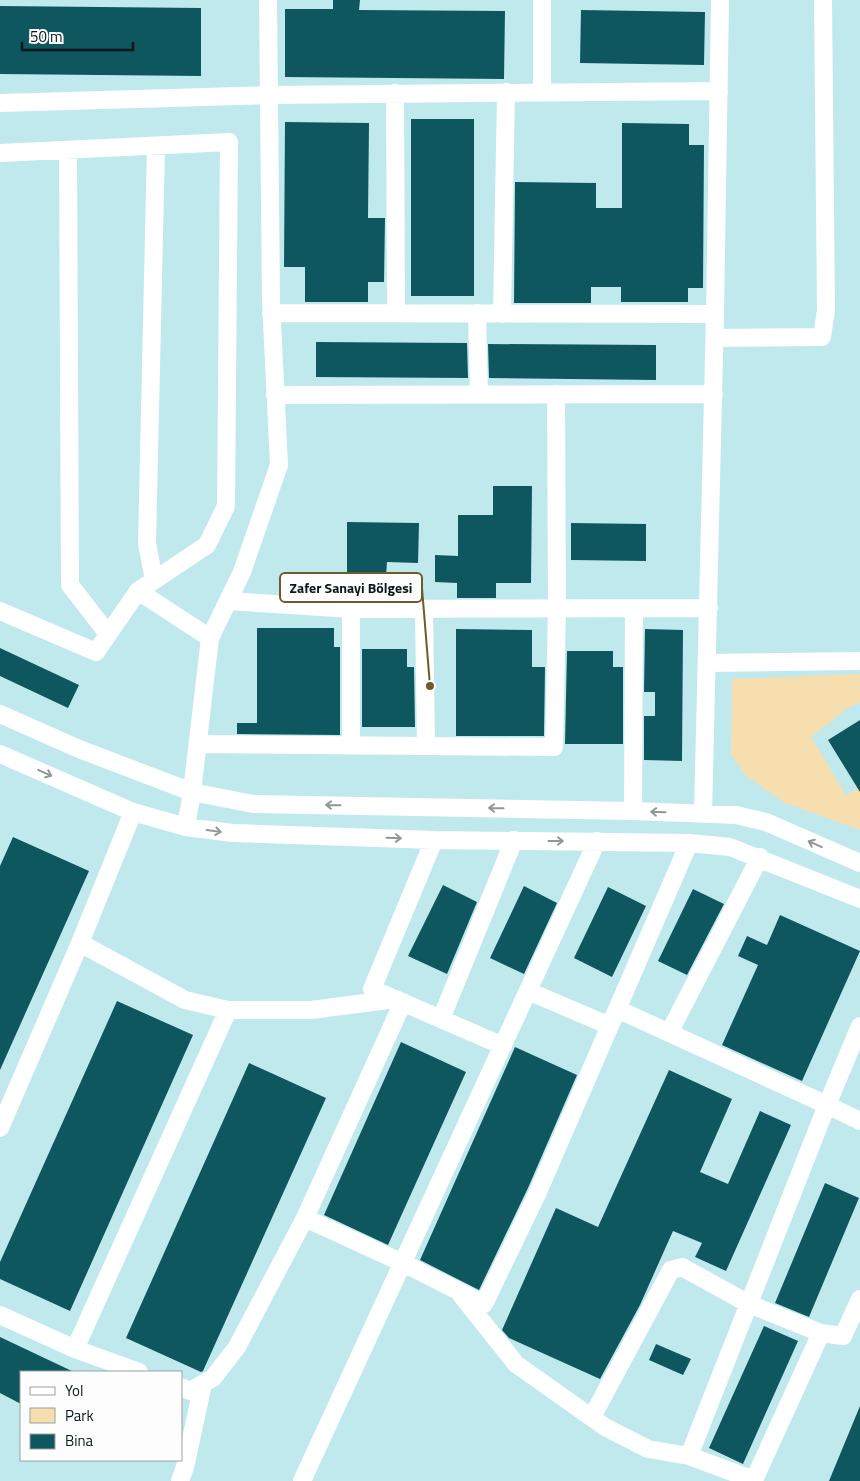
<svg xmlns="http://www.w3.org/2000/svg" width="860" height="1481" viewBox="0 0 860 1481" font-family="'Titillium Web',sans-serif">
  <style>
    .built { fill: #c0e9ee; fill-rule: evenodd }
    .green { fill: #f6deae }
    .building { fill: #0e575f }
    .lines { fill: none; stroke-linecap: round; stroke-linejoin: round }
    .minor { stroke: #fff; stroke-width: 18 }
    .oneway { stroke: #919797 }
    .leader { fill: none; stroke: #715a2a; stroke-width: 2 }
    .callout-dot { fill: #715a2a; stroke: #fdfdfd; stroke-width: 2 }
    .callout { fill: #fdfdfd; stroke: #715a2a; stroke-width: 2 }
    .callout-label { font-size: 14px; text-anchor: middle; font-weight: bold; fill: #0b1718 }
  </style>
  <rect width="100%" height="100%" fill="#d7f7fb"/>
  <path class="built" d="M 0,0 L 860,0 L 860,1481 L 0,1481 ZM 21,1372 L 181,1372 L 181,1460 L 21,1460 Z"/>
  <path class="green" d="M 860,674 L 860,703 L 849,707 L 811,737 L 846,795 L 860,787 L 860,830 L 785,803 L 746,776 L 731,755 L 732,679 Z"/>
  <path class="building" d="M 333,0 L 360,0 L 359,10 L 505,11 L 504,79 L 285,77 L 285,9 L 333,9 Z
    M 0,6 L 201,8 L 201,76 L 0,74 Z
    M 581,10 L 705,12 L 704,65 L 580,63 Z
    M 411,119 L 474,119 L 474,296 L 411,296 Z
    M 285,122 L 369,123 L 368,218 L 385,218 L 384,282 L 368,282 L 368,302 L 305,302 L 305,267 L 284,267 Z
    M 622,123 L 689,124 L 689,145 L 704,145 L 703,288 L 688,288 L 688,302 L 621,302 L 621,287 L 591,287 L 591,303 L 514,303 L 515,182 L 596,183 L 596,208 L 622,208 Z
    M 316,342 L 467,343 L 468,378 L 316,377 Z
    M 488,344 L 656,345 L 656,380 L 489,378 Z
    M 493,486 L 532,486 L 531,583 L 496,583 L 496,598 L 457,598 L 457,583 L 435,582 L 435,555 L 458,556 L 458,515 L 493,515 Z
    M 347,522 L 419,523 L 418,563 L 387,562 L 386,577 L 375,577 L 375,585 L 347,584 Z
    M 571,523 L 646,524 L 646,561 L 571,560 Z
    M 257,628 L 334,628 L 334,647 L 340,647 L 340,735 L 237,734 L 237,723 L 257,723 Z
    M 456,629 L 532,630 L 532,667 L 545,667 L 544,736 L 456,736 Z
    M 645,629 L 683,630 L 682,761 L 644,760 L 644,716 L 655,716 L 655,692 L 644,692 Z
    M 0,648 L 79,685 L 68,708 L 0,676 Z
    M 362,649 L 407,649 L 407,667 L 414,667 L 415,727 L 362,727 Z
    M 567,651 L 613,651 L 613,667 L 623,667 L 623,744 L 565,744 Z
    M 860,720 L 860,792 L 828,740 Z
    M 13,837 L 89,871 L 0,1070 L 0,866 Z
    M 443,885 L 477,902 L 447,974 L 408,956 Z
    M 524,886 L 557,903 L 524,974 L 490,958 Z
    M 608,887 L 646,906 L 612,977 L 574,958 Z
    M 693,889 L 724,904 L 687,975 L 658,961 Z
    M 780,915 L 860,951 L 802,1081 L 722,1045 L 758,965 L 738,956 L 747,936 L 767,945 Z
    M 117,1001 L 193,1035 L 70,1311 L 0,1279 L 0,1262 Z
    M 401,1042 L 466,1072 L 388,1245 L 324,1215 Z
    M 515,1047 L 577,1075 L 528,1188 L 479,1290 L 420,1260 Z
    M 249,1063 L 326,1098 L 203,1371 L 201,1372 L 126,1338 Z
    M 669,1070 L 732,1099 L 700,1172 L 728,1184 L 760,1111 L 791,1125 L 726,1271 L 695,1257 L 702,1243 L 673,1231 L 640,1305 L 600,1379 L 509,1338 L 502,1330 L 556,1208 L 598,1227 Z
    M 825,1183 L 859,1198 L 809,1317 L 775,1303 Z
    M 764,1326 L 798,1341 L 743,1464 L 709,1448 Z
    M 0,1337 L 74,1372 L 21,1372 L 21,1404 L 0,1393 Z
    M 656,1344 L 691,1359 L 683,1375 L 649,1360 Z
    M 860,1406 L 860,1481 L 829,1481 Z"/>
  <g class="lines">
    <path class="minor" d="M 542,0 L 542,92
      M 395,93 L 396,313
      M 0,103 L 269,95 L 719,91
      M 68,150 L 70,585 L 108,634
      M 0,153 L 229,142 L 226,506 L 207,545 L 138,591 L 96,652 L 0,611
      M 271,313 L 715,314
      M 477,313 L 479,395
      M 502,314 L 506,92
      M 715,338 L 822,337 L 826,310 L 823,0
      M 275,395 L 714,394
      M 154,580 L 147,543 L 156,146
      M 138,591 L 210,638
      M 228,601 L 351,609 L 709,608
      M 424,609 L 426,746
      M 707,663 L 860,661
      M 0,714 L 79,749 L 192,792 L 253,804 L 633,811 L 736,815 L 766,822 L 860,863
      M 198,744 L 554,747 L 557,609 L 556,394
      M 351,745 L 351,609
      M 0,754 L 133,812 L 186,827 L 233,833 L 434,840 L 689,843 L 730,847 L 860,899
      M 633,811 L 634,609
      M 703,814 L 715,314 L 720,0
      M 186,827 L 192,792 L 210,638 L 242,572 L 279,465 L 271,301 L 268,0
      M 434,840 L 372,989 L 503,1046
      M 80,943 L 185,1000 L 228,1010 L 311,1010 L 396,999
      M 528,991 L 610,1026
      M 403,1002 L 305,1218 L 403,1263 L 484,1304 L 538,1192 L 689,843
      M 617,1009 L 827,1105 L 689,1456 L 754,1480 L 821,1333 L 843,1336 L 860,1299
      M 441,1019 L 514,840
      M 860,1026 L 827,1105 L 860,1121
      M 669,1033 L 760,857
      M 0,1128 L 80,943 L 133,812
      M 461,1295 L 516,1364 L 605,1427 L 648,1449 L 689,1456
      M 0,1315 L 75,1349 L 139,1372
      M 75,1349 L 228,1010
      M 181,1387 L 190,1391 L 213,1378 L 237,1347 L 305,1218
      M 592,1417 L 671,1270 L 682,1267 L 749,1304 L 821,1333
      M 180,1481 L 185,1467 L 203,1384
      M 302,1481 L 597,841"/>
  </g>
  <defs><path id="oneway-shaft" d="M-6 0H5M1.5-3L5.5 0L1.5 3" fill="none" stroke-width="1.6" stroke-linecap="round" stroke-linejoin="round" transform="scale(1.25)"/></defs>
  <g class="oneway">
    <use href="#oneway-shaft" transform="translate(45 773) rotate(24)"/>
    <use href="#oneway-shaft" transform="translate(333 805) rotate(-179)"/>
    <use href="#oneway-shaft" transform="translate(496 808) rotate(-179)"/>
    <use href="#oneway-shaft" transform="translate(658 812) rotate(-178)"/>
    <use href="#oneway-shaft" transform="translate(214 831) rotate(8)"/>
    <use href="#oneway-shaft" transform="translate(394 838) rotate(2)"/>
    <use href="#oneway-shaft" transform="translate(556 841)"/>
    <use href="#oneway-shaft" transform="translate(815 844) rotate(-156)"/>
  </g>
  <path class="leader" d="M430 686L422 588"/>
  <circle class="callout-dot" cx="430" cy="686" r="5"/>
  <rect class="callout" x="280" y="573" width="142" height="29" rx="5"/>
  <g class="callout-label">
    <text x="351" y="593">Zafer Sanayi Bölgesi</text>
  </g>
  <rect x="20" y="1371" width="162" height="90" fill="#fdfdfd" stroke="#9ca1a1"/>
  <rect x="30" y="1387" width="25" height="8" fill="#ffffff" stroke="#9ca1a1"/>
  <text x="65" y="1396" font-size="15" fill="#0b1718">Yol</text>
  <rect x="30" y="1408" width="25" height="15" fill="#f6deae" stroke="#9ca1a1"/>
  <text x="65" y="1421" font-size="15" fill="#0b1718">Park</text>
  <rect x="30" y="1434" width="25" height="15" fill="#0e575f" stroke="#9ca1a1"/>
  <text x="65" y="1446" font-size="15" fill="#0b1718">Bina</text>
  <path d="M22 42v8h111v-8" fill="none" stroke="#0b1718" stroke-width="2.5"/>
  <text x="30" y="42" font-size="15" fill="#0b1718" stroke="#fdfdfd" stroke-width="4" paint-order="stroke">50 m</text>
</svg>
